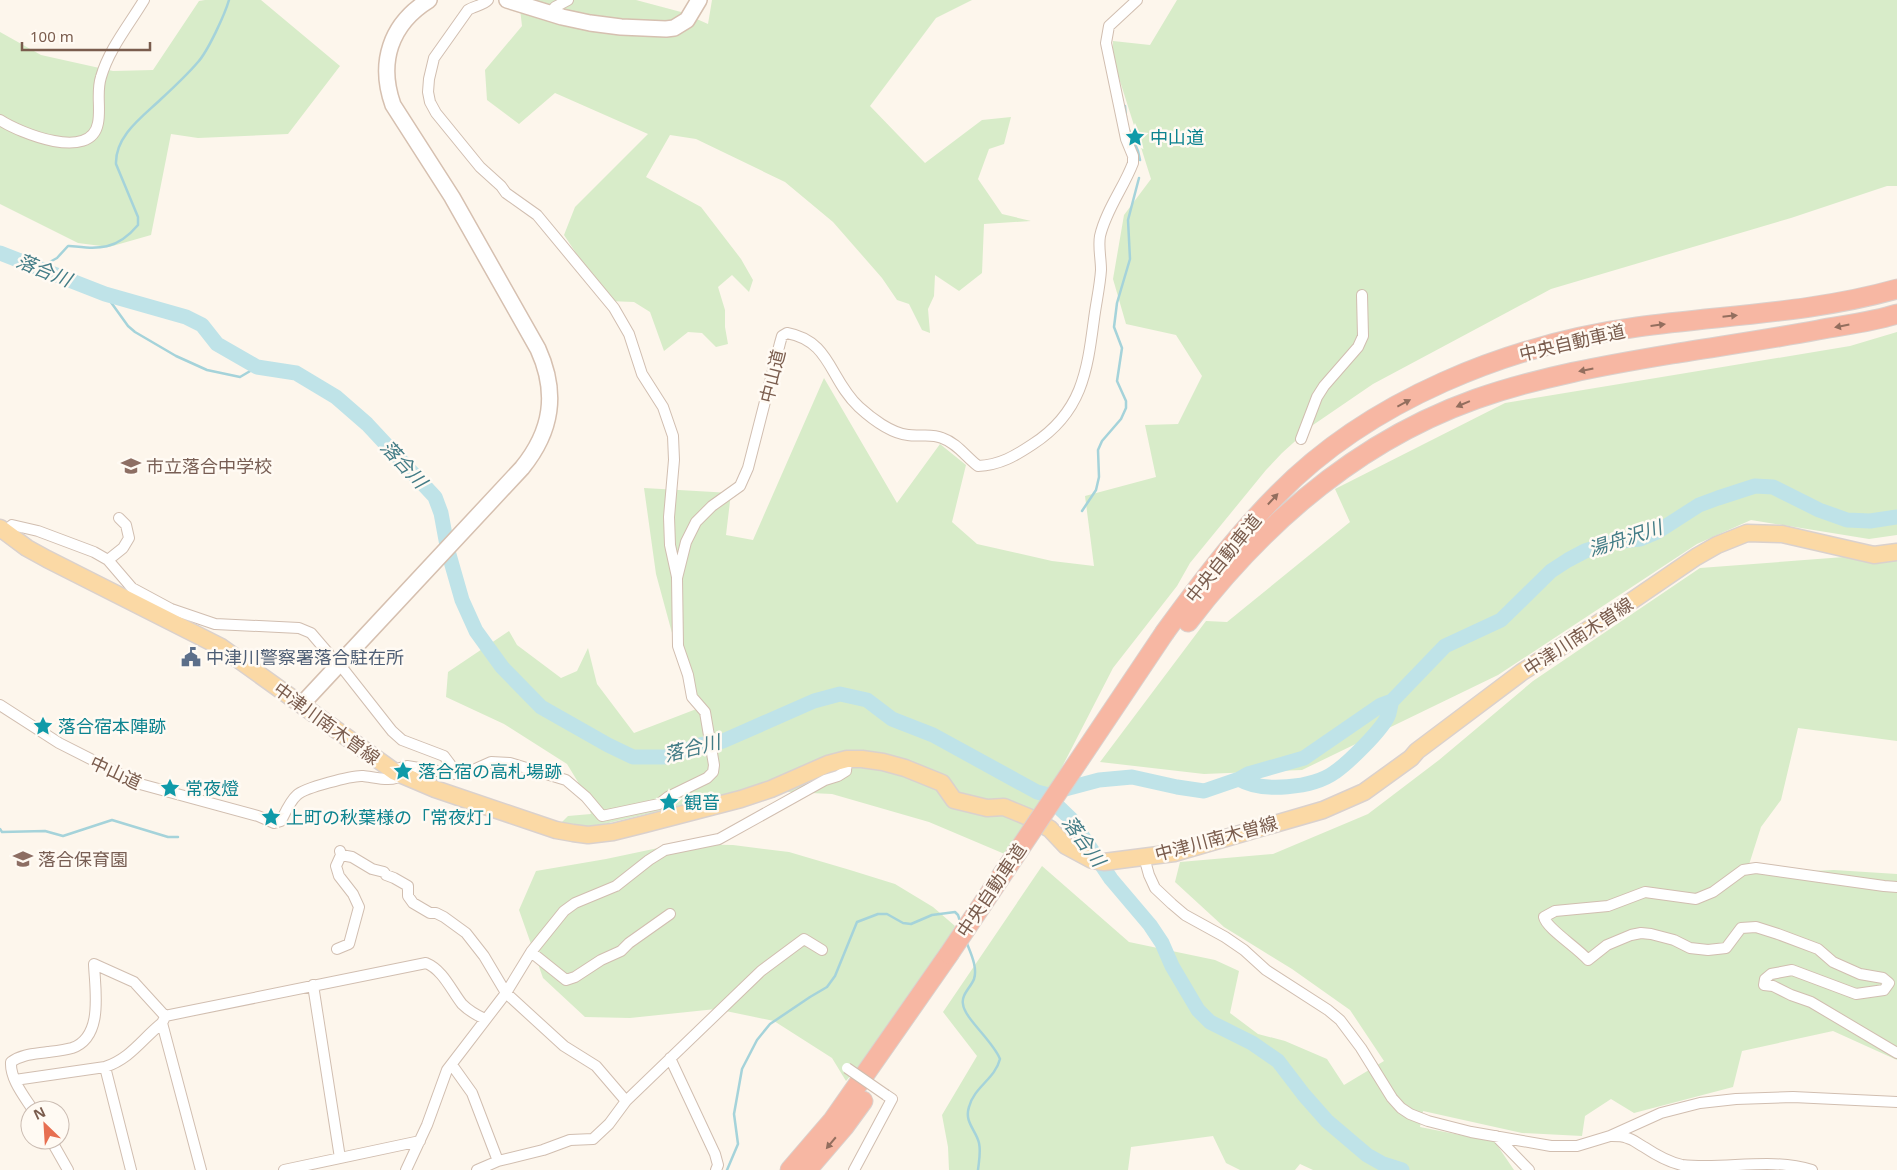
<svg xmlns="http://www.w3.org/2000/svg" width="1897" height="1170" viewBox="0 0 1897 1170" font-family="'Noto Sans','Noto Sans JP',sans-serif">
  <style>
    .green { fill: #d8ecc9 }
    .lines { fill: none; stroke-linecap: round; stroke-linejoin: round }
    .stream { stroke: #a5d3da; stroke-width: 2.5 }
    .river { stroke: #bfe3e8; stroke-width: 15 }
    .street-casing { stroke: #d1beb0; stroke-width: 12 }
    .secondary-casing { stroke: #d6c0b0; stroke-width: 18 }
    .primary-casing { stroke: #dad1cd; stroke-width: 19 }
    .highway-casing { stroke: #dad1cd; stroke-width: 21 }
    .street { stroke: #fff; stroke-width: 10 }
    .secondary { stroke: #fff; stroke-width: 15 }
    .primary { stroke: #fbd9a5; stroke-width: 16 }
    .highway { stroke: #f7b7a3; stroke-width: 19 }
    .street-bridge-casing { stroke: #d1beb0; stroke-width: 12; stroke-linecap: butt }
    .highway-bridge-casing { stroke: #dad1cd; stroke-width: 21; stroke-linecap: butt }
    .street-bridge { stroke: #fff; stroke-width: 10 }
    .highway-bridge { stroke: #f7b7a3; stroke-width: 19 }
    .oneway { fill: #936e5e }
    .labels { text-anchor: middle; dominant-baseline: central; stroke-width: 5; stroke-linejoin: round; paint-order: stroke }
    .culture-label { font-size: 18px; fill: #0d838f; stroke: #fffaf3; text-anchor: start }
    .street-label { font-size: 18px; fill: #7a5c4d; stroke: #fffaf3 }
    .education-label { font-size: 18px; fill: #785e54; stroke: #fffaf3; text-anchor: start }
    .service-label { font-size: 18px; fill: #4e5e75; stroke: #fffaf3; text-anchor: start }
    .water-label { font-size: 19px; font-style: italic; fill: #437c86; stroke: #fffaf3 }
  </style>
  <rect width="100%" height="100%" fill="#fdf6ec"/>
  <path class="green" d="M 205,0 L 261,0 L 340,66 L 288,134 L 198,138 L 171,134 L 151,235 L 109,247 L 78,243 L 0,204 L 0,32 L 41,55 L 113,71 L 153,70 L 199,1 Z
    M 519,0 L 636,0 L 681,12 L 708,24 L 712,0 L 972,0 L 936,18 L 870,106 L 925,163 L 982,120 L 1011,117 L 1004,144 L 989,149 L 978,179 L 1002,214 L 1031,221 L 984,224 L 982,273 L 959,291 L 935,275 L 934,296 L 928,309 L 930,333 L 922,330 L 909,304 L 897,300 L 882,278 L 833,222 L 785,182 L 696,139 L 670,135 L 646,177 L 701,207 L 741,259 L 753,280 L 749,292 L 732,275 L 718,287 L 725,310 L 725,327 L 728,344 L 716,347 L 702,333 L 688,332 L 664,351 L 650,312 L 634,302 L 608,301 L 564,235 L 575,207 L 648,134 L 555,93 L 519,124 L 487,100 L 485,70 L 522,26 Z
    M 1177,0 L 1897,0 L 1897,186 L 1887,186 L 1791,218 L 1551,289 L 1373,384 L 1313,425 L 1282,453 L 1266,470 L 1190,563 L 1177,586 L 1113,668 L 1027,835 L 1007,855 L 929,822 L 832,794 L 746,790 L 592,827 L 560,824 L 568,816 L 591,814 L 578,782 L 567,764 L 504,724 L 446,697 L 448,672 L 509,631 L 517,645 L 561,678 L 577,671 L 588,648 L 597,684 L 634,733 L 699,708 L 675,644 L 656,574 L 644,488 L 731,493 L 726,535 L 753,540 L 824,378 L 897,503 L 940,444 L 966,465 L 952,522 L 977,544 L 1052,561 L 1094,566 L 1085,496 L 1156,477 L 1145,425 L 1178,424 L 1202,376 L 1176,335 L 1126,324 L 1113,279 L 1124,215 L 1151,179 L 1113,59 L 1113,41 L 1150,45 Z
    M 1897,332 L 1897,535 L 1869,539 L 1751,520 L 1697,544 L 1498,675 L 1302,770 L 1204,774 L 1100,762 L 1206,621 L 1227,622 L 1350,522 L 1335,489 L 1505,403 L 1850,346 Z
    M 1897,553 L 1897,741 L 1798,728 L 1781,800 L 1761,827 L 1746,874 L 1834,870 L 1897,874 L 1897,1060 L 1833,1031 L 1742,1051 L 1733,1087 L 1634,1113 L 1611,1099 L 1585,1116 L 1582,1136 L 1522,1133 L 1423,1111 L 1420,1127 L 1495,1142 L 1514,1170 L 1313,1170 L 1300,1164 L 1295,1170 L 1240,1170 L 1226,1163 L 1213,1136 L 1131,1147 L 1128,1170 L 949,1170 L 948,1147 L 942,1115 L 977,1056 L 943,1012 L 1042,866 L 1129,942 L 1215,960 L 1239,971 L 1230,1013 L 1258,1034 L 1285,1041 L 1327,1059 L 1344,1085 L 1384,1061 L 1350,1010 L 1292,969 L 1224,927 L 1175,882 L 1180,862 L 1273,854 L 1368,814 L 1439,760 L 1533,681 L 1700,568 Z
    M 677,844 L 733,845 L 789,852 L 850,870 L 895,884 L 933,907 L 955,926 L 930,971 L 898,1019 L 846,1081 L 832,1058 L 774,1021 L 716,1009 L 630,1018 L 585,1017 L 543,978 L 519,910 L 536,871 L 606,859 Z"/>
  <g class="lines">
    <path class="stream" d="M 1125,106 L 1126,117
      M 1129,130 L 1138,151 L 1140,160
      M 39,268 L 57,258 L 68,246 C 99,249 116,251 138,225 L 138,217 L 116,164 C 115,136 142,117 160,100 C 173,88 187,75 198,62 C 208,51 225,14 229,0
      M 105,294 L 128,326 L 135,332 L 176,356 L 207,370 L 240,377 L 257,367
      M 1082,511 L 1096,490 L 1099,477 L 1098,450 L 1102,441 L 1121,419 L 1126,408 L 1126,401 L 1117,381 L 1122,348 L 1114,327 L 1117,303 L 1130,259 L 1128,220 L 1139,178
      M 0,829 L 2,832 L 45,831 L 63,836 L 112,820 L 168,837 L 178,837
      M 966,941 C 970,952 978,967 974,979 C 971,987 961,995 963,1004 C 964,1018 993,1041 1000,1059 C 995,1079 974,1087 969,1107 C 964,1122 976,1130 979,1143 C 981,1152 979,1161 978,1170
      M 727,1170 L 738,1144 L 734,1114 L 742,1069 L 757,1040 L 770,1024 L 810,997 L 827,987 L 835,976 L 857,922 L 878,914 L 887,914 L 903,923 L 911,924 L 932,915 L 955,912 L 958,915 L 961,924"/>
    <path class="river" d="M 0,253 L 105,294 L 186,317 L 202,325 L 217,344 L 257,367 L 296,373 L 336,397 L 367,424 L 435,497 L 441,513 L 448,551 L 462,600 L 476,631 L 502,667 L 541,707 L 608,745 L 633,757 L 665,757 L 700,745 L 723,741 L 814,701 L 840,694 L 867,700 L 892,719 L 933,735 L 1037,792 L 1045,794 L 1071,819 L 1111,879 L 1150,925 L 1162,943 L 1172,966 L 1198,1010 L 1210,1022 L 1252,1043 L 1278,1061 L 1304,1095 L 1327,1121 L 1367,1155 L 1383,1164 L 1402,1170
      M 1239,779 C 1262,793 1313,788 1335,772 C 1348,763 1381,731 1388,716 C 1390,712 1390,706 1392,701
      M 1054,792 L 1099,780 L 1132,777 L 1177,787 L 1204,791 L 1239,779 L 1248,774 L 1304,758 L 1381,705 L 1392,701 L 1445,646 L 1501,620 L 1551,571 L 1568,560 L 1585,551 L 1613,542 L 1640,539 L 1657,532 L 1699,505 L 1718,498 L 1755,486 L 1773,487 L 1819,510 L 1847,520 L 1870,521 L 1897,517"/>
    <defs>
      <path id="street" d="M 488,0 C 484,5 474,6 468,10 L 434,58 L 429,79 L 428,92 L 430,102 L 436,113 L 480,167 L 501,186 L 506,193 L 537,215 L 614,308 L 629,334 L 642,374 L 663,407 L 673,436 L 674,460 L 669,517 L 670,545 L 677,577
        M 550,13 L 555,7 L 568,0
        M 0,120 C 20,133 91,162 98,123 C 101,108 96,92 101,77 C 109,49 129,25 144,0
        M 1301,439 L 1317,397 L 1324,386 L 1358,347 L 1363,336 L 1362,295
        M 5,531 L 12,525 L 38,531 L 94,552 L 108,560 L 132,588 L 171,609 L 215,624 L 299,628 L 311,633 L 329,654
        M 108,560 L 123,548 L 129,538 L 126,525 L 119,518
        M 344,670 L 392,731 L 402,740 L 444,756 L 450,764 L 454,773
        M 0,705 L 59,743 L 140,784 L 258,816 L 274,823 L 281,821 C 285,813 290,801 297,795 C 304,788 353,775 363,776 C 374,777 393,783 401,775
        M 395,772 L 400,768 L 407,766 L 462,775 L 491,762 L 510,763 L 566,780 L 586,797 L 602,816 L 659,804 L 668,797 L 707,778 L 713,772 L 714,765 L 705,712 L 692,697 L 688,675 L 678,646 L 677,578 L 686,542 L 696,522 L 712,506 L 740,486 L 748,468 L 780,343 L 782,336 L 787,333 C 831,341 829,379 859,407 C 871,418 891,433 908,435 C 919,437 931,433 942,438 C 957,443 966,457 978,466 C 1000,465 1015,456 1033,444 C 1082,412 1087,372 1094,319 C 1096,303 1100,286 1101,270 C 1101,258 1098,247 1100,236 C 1106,210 1124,187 1133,163 L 1133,156 L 1126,139 L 1106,43 L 1109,26 L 1137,0
        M 340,851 L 341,855 L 352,857 L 372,869 L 384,872 L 386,875 L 394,878 L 408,886 L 408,896 L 413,903 L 430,913 L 436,913 L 444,917 L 466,933 L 484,956 L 506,993 L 564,1046 L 596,1066 L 626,1101
        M 1144,857 L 1149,875 L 1155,888 L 1172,904 L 1185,915 L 1225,937 L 1244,950 L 1266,970 L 1328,1010 L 1340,1020 L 1361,1048 L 1392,1098 L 1401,1108 L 1410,1114 L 1428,1121 L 1471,1132 L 1551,1146 L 1577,1146 L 1610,1136 L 1661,1113 L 1700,1103 L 1736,1099 L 1793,1097 L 1897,1102
        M 1897,887 L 1884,886 L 1756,868 L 1743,870 L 1713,892 L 1696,899 L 1645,892 L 1608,906 L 1555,911 L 1544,917 C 1546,928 1578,948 1588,960 L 1607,945 L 1631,935 L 1641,933 L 1651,934 L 1674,940 L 1690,948 L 1708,950 L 1726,948 L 1741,928 L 1756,927 L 1778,934 L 1818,949 L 1833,962 L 1860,974 L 1883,978 L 1889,983 L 1884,990 L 1856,994 L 1792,970 L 1771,974 L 1765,979 L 1764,985 L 1773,986 L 1791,995 L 1811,1002 L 1897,1053
        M 337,949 L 349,944 L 359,907 L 353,894 L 339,876 L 336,866 L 341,855
        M 531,952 L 566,980 L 575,977 L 601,960 L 621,951 L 629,943 L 670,914
        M 313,985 L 340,1158
        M 165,1016 L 426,963 C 443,970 451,990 462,1004 C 469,1011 476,1015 485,1019
        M 165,1017 L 162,1023 L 201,1170
        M 670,1058 L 715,1154 L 718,1165 L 716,1170
        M 452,1065 L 472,1093 L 498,1161
        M 105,1067 L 131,1170
        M 15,1080 L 105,1067 C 131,1058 141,1040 162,1023
        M 33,1110 C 24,1096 10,1079 11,1062 C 22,1054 35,1054 48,1052 C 56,1051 65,1050 72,1048 C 104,1037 95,990 94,964 L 134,982 L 165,1016
        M 1496,1136 L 1529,1170
        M 1612,1136 C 1616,1136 1623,1136 1627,1138 C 1633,1139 1638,1144 1644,1147 C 1656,1155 1668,1162 1682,1165 C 1725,1170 1770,1157 1812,1170
        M 51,1140 L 68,1170
        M 284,1170 L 420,1141
        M 406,1170 L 427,1125 L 447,1070 L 506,993 L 531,952 L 564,911 L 575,903 L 616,886 L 649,860 L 665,850 L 719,839 L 825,780 L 838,776 L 846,771 L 847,759
        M 477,1170 L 498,1161 L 543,1150 L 570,1140 L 593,1139 L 609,1124 L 626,1101 L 761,971 L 804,939 L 822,950
        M 854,1170 L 892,1099 L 886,1095"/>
      <path id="secondary" d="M 507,0 L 562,17 L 590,23 L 621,27 L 666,29 L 674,28 L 687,20 L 699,0
        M 302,704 L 522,468 C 552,431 558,393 538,349 L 452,197 L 393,105 C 378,63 390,24 429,0"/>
      <path id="primary" d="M 0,528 L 27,548 L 47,559 L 221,647 L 395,772 L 435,789 L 556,830 L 573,833 L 588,835 L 613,832 L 645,824 L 741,799 L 771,789 L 828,764 L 847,759 L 862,759 L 883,762 L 905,768 L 942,783 L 954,800 L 987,808 L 1004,807 L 1033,819 L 1050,829 L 1066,846 L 1092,860 L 1104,862 L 1174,853 L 1323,810 L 1364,792 L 1411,758 L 1417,751 L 1522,672 L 1611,615 L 1696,557 L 1717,545 L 1747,533 L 1782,534 L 1874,555 L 1897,552"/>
      <path id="highway" d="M 1188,622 C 1263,524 1358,441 1476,399 C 1539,377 1606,365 1672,354 C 1721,346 1770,339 1818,330 C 1844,325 1872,322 1897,314
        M 1165,632 C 1200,584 1236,536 1278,494 C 1370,400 1508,345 1637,327 C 1724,315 1812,313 1897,289
        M 790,1170 L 833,1120 L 949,954
        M 807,1170 L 844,1127 L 863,1101"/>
    </defs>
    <use href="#street" class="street-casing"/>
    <use href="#secondary" class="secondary-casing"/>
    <use href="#primary" class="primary-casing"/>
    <use href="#highway" class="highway-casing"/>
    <use href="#street" class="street"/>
    <use href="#secondary" class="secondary"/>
    <use href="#primary" class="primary"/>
    <use href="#highway" class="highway"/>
    <defs>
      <path id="street-bridge" d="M 847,1068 L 886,1095"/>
      <path id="highway-bridge" d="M 949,954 L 1165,632"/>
    </defs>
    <use href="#street-bridge" class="street-bridge-casing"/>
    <use href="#highway-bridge" class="highway-bridge-casing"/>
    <use href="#street-bridge" class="street-bridge"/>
    <use href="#highway-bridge" class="highway-bridge"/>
  </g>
  <defs><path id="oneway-solid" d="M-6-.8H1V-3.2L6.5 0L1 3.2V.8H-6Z" transform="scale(1.25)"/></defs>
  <g class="oneway">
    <use href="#oneway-solid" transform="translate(1730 316) rotate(-6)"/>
    <use href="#oneway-solid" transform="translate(1658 325) rotate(-7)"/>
    <use href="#oneway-solid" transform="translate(1842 326) rotate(169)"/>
    <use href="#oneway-solid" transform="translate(1586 370) rotate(169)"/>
    <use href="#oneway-solid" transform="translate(1404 403) rotate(-28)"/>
    <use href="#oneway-solid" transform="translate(1463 404) rotate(157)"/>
    <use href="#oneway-solid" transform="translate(1273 499) rotate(-47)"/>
    <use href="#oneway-solid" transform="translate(831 1143) rotate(130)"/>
  </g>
  <defs>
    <symbol id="sight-bare" viewBox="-9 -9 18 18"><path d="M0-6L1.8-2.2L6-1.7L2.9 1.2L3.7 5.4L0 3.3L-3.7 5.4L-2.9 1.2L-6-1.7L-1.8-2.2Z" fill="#0f9aa8" stroke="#fffaf3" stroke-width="2.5" paint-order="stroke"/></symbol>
    <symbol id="school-bare" viewBox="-9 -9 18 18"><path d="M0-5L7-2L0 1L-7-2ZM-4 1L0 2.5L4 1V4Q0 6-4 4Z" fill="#8d6e63" stroke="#fffaf3" stroke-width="2.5" paint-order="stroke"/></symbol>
    <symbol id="civic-bare" viewBox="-9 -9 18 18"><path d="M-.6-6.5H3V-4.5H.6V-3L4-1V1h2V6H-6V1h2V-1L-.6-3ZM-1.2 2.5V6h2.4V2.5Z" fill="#5c6f8a" stroke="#fffaf3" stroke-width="2.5" paint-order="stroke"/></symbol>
  </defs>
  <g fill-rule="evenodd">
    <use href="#sight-bare" x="1121" y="123" width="28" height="28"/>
    <use href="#school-bare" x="117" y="452" width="28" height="28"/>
    <use href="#civic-bare" x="177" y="643" width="28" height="28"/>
    <use href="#sight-bare" x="29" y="712" width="28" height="28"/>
    <use href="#sight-bare" x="389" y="757" width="28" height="28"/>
    <use href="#sight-bare" x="156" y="774" width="28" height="28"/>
    <use href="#sight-bare" x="655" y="788" width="28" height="28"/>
    <use href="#sight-bare" x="257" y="803" width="28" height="28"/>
    <use href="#school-bare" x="9" y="845" width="28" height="28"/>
  </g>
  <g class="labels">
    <g class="culture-label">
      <text x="1150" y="137">中山道</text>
      <text x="58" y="726">落合宿本陣跡</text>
      <text x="418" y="771">落合宿の高札場跡</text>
      <text x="185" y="788">常夜燈</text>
      <text x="684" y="802">観音</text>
      <text x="286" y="817">上町の秋葉様の「常夜灯」</text>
    </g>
    <g class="street-label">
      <text transform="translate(1572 342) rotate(-13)">中央自動車道</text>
      <text transform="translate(772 376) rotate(-76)">中山道</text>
      <text transform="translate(1223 558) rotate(-51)">中央自動車道</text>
      <text transform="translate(1578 636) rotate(-33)">中津川南木曽線</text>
      <text transform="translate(327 723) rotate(36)">中津川南木曽線</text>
      <text transform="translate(116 772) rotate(25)">中山道</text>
      <text transform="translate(1216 838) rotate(-15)">中津川南木曽線</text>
      <text transform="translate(991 890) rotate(-56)">中央自動車道</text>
    </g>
    <g class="education-label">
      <text x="146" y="466">市立落合中学校</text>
      <text x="38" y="859">落合保育園</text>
    </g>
    <g class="service-label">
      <text x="206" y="657">中津川警察署落合駐在所</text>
    </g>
    <g class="water-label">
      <text transform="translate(44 270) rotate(22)">落合川</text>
      <text transform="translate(404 464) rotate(47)">落合川</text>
      <text transform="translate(1625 538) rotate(-18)">湯舟沢川</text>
      <text transform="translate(692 748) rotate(-14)">落合川</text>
      <text transform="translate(1084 841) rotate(54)">落合川</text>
    </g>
  </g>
  <g transform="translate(45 1125) rotate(335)"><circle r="24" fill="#fffaf3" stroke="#cabbb1"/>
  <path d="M0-4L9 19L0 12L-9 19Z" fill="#e76f51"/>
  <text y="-8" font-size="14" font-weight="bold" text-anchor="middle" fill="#7a5c4d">N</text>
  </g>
  <path d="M22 42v8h128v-8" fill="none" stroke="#7a5c4d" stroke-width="2.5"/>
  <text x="30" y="42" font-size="15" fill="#7a5c4d" stroke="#fffaf3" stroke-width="4" paint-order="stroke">100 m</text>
</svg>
